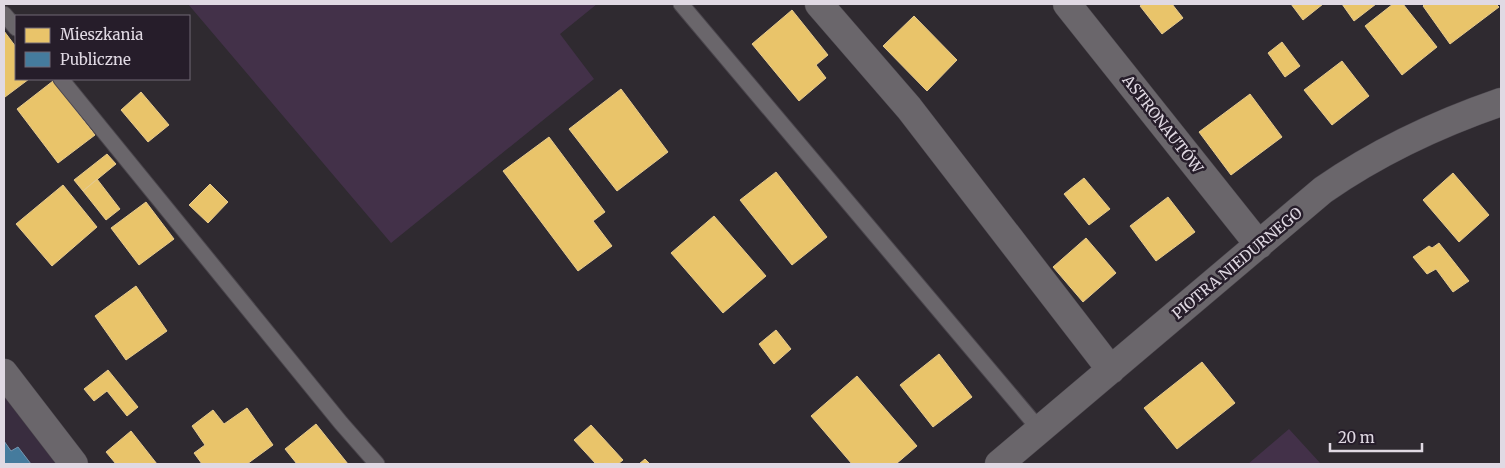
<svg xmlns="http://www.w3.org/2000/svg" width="1505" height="468" viewBox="0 0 1505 468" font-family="Merriweather,serif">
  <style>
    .built { fill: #392d3f }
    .green { fill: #433149 }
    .homes { fill: #e9c46a; stroke: #e6ca8e }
    .public { fill: #457b9d; stroke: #7497b2 }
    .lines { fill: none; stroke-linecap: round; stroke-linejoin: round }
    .service-casing { stroke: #4b464d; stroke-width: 17 }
    .minor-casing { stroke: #4b464d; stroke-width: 29 }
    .service { stroke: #6a666b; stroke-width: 15 }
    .minor { stroke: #6a666b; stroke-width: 28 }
    .labels { text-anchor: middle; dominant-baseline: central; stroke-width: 5; stroke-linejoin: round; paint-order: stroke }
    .street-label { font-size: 15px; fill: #e0d9e3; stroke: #261d2a }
  </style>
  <rect width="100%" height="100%" fill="#2f2a30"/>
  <path class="built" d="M 4,381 L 66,464 L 4,464 Z"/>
  <path class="green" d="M 188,4 L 597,4 L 560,34 L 594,79 L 391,243 Z
    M 1289,429 L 1321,464 L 1248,464 Z"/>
  <path class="homes" d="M 1143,4 L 1172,4 L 1183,18 L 1162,34 L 1140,6 Z
    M 1291,4 L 1323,4 L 1303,20 Z
    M 1342,4 L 1376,4 L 1354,21 Z
    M 1393,4 L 1403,4 L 1437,47 L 1402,75 L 1365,26 Z
    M 1425,4 L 1496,4 L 1499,7 L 1450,44 L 1423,6 Z
    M 792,10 L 828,55 L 816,65 L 826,78 L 799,101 L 752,44 Z
    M 914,16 L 957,60 L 927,91 L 883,46 Z
    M 4,31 L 16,47 L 16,79 L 29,79 L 5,97 L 4,95 Z
    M 1282,42 L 1300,66 L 1285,77 L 1268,53 Z
    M 1342,61 L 1369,96 L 1332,125 L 1304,90 Z
    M 53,81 L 95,135 L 58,163 L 17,109 Z
    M 621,89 L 668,152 L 617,191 L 569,129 Z
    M 141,92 L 169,125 L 148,142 L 121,110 Z
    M 1250,94 L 1282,137 L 1231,175 L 1199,132 Z
    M 549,137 L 605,212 L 593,221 L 612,246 L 578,271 L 503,171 Z
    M 107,154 L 116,164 L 83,191 L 74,180 Z
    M 776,172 L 827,237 L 792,265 L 740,200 Z
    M 1453,173 L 1489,215 L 1459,242 L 1423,200 Z
    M 1084,178 L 1110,209 L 1089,225 L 1064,194 Z
    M 97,179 L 120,209 L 106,220 L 83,191 Z
    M 210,184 L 228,202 L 208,223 L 189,205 Z
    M 63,185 L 97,227 L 52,266 L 16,224 Z
    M 1168,197 L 1195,232 L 1156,261 L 1130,226 Z
    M 146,202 L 174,239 L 139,265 L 111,228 Z
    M 714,216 L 766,276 L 723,313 L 671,253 Z
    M 1086,238 L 1116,273 L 1083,302 L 1053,267 Z
    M 1439,243 L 1469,281 L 1453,292 L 1436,269 L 1427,274 L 1413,257 L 1429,246 L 1432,248 Z
    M 136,286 L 167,331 L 126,360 L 95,316 Z
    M 776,330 L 791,349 L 774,364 L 759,344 Z
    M 939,354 L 972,397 L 933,427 L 900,385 Z
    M 1202,362 L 1235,403 L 1177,449 L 1144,408 Z
    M 108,370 L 138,407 L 127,416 L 107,391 L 94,401 L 84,389 Z
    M 857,376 L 917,446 L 896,464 L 852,464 L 811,416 Z
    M 247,408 L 273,445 L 247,464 L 202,464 L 194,453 L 205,445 L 192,426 L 213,410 L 224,424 Z
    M 316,424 L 348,464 L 297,464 L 285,449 Z
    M 591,425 L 623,460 L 618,464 L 596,464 L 574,440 Z
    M 131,431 L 157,464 L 116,464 L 106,452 Z
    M 645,459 L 650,464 L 639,464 Z"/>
  <path class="public" d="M 4,441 L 11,451 L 18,447 L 31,464 L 4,464 Z"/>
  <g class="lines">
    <defs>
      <path id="service" d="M 681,4 L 1040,430
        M 4,14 L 16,28
        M 61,79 L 341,423 L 377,464"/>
      <path id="minor" d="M 819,4 L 909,108 L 1111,370
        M 1067,4 L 1259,245
        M 4,373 L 74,464
        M 999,464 L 1323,190 C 1376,153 1440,123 1501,102"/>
    </defs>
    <use href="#service" class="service-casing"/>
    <use href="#minor" class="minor-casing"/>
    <use href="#service" class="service"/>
    <use href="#minor" class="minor"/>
  </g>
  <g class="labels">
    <g class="street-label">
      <text transform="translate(1163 124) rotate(52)">ASTRONAUTÓW</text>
      <text transform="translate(1237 263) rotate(-40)">PIOTRA NIEDURNEGO</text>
    </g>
  </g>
  <rect width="1505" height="468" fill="none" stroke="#e0d9e3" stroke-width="10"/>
  <rect x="15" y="15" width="175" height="65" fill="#261d2a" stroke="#706874"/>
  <rect x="25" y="28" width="25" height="15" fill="#e9c46a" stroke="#706874"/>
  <text x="60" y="40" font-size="15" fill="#e0d9e3">Mieszkania</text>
  <rect x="25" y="52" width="25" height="15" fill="#457b9d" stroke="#706874"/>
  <text x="60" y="65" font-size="15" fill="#e0d9e3">Publiczne</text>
  <path d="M1330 443v8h92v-8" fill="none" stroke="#e0d9e3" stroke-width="2.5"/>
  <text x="1338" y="443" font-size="15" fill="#e0d9e3" stroke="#261d2a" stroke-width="4" paint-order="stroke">20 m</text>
</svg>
